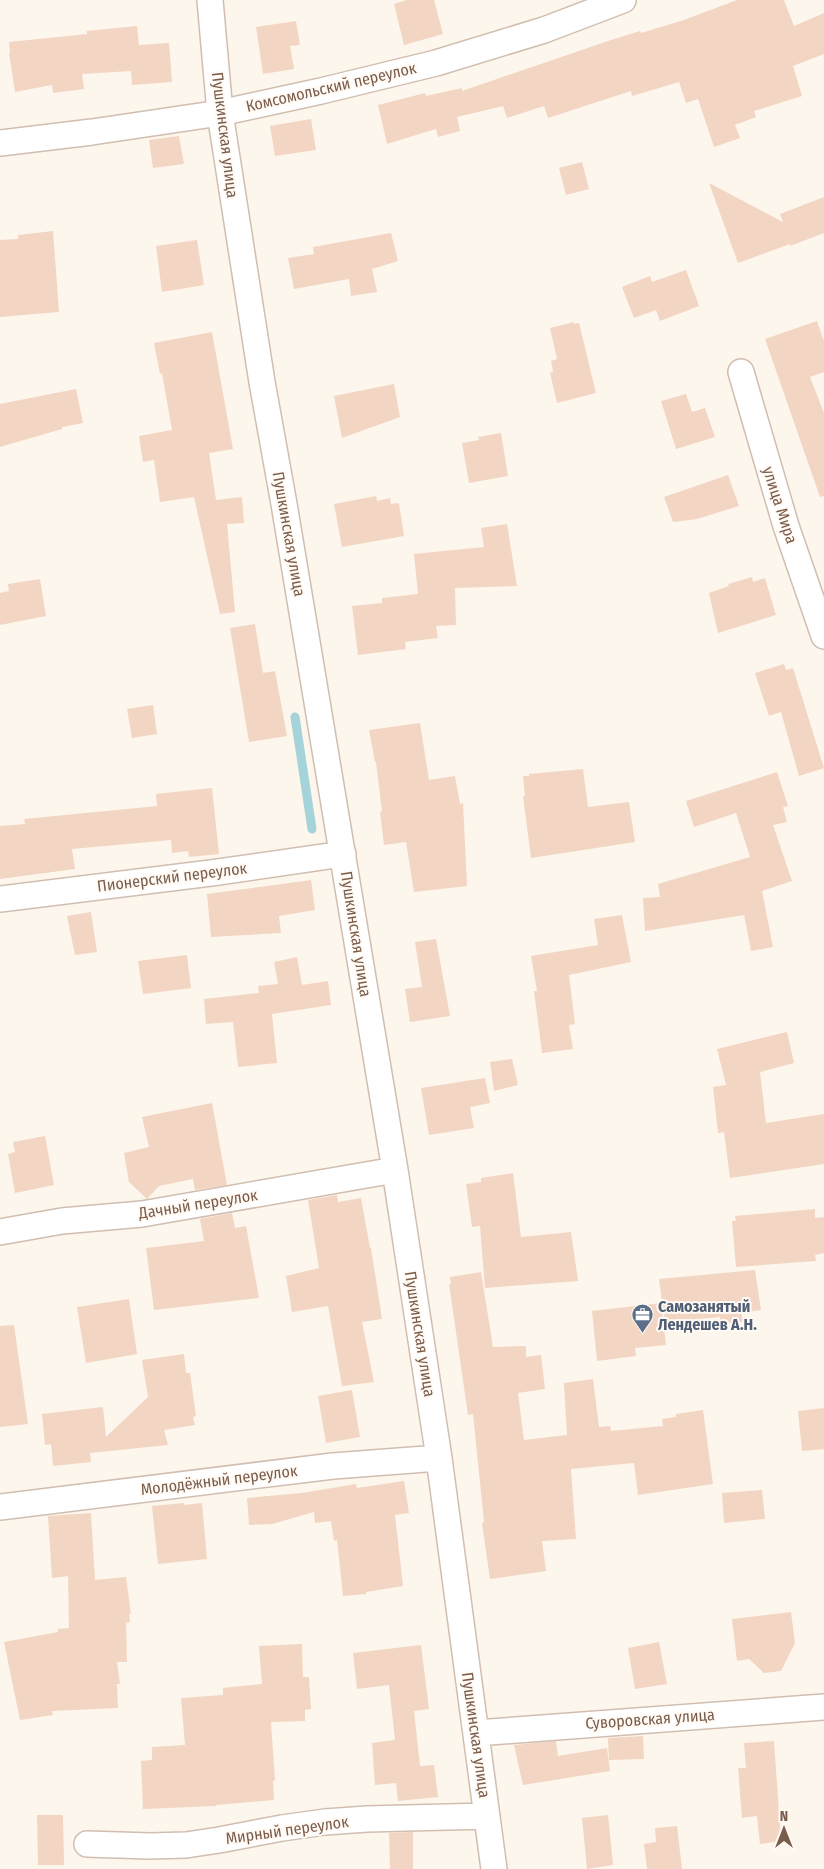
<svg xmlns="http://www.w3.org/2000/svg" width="824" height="1869" viewBox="0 0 824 1869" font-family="'Fira Sans Condensed',sans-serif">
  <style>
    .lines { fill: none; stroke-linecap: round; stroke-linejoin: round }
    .stream { stroke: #a5d3da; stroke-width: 9 }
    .building { fill: #f3d5c3 }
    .street-casing { stroke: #d1beb0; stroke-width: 28 }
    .street { stroke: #fff; stroke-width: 25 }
    .labels { text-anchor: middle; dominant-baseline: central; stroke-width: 4; stroke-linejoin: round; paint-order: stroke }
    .street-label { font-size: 16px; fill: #7a5c4d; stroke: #fffaf3 }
    .service-label { font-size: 16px; font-weight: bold; fill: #4e5e75; stroke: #fffaf3; text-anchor: start }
  </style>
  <rect width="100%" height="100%" fill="#fdf6ec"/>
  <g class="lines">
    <path class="stream" d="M 295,717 L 312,829"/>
  </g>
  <path class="building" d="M 407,0 L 434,0 L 443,34 L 404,45 L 394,4 Z
    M 737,0 L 784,0 L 794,26 L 824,13 L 824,54 L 793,66 L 802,96 L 754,111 L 756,117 L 735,125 L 740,138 L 714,147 L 698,99 L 686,103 L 679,82 L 632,96 L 631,91 L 548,118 L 544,106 L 507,118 L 503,106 L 457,117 L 460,131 L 438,137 L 436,129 L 387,144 L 378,105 L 425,93 L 426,96 L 462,88 L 462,91 L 611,40 L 640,31 L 641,33 L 684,20 Z
    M 296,21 L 300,45 L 290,46 L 294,69 L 263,74 L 256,27 Z
    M 137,26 L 139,45 L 169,43 L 172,82 L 132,85 L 131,71 L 82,74 L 84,89 L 53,93 L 52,85 L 15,92 L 9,53 L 10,53 L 9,42 L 87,34 L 87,31 Z
    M 311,119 L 316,150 L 275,156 L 270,126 Z
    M 179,136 L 184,164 L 153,168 L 149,140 Z
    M 582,162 L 589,189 L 566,195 L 559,168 Z
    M 709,183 L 783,222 L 780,214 L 824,197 L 824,233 L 790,246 L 790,244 L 738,263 Z
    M 53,231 L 59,312 L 0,317 L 0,240 L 18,239 L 18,235 Z
    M 391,233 L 398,261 L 372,269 L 377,292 L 351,296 L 349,279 L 294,289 L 288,258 L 314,254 L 313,247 Z
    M 197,240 L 204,285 L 162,292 L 156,246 Z
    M 686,270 L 699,306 L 660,321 L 656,310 L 634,318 L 622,287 L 650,276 L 652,282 Z
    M 817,321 L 824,341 L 824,372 L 810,377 L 824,413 L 824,496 L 820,497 L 765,339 Z
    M 574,322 L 574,324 L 579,323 L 596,393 L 557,403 L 550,373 L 553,372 L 551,361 L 557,359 L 550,328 Z
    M 212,332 L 233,449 L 209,453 L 216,500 L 242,497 L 244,523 L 227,524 L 235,612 L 220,614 L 194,497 L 160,502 L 154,460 L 143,462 L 139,436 L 172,430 L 162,373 L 160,374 L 154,343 Z
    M 394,384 L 400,417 L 342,438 L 334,396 Z
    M 76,389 L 83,423 L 62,427 L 62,429 L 0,447 L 0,404 Z
    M 686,394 L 692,412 L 705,408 L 715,437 L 676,449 L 661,401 Z
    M 501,433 L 508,476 L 469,483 L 462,443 L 479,440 L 478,437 Z
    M 728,475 L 739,506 L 697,519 L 673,522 L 664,497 Z
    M 376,496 L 377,501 L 390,498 L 391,504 L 399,503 L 404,536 L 342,547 L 334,504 Z
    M 507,524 L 517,586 L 455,588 L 456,625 L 436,626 L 438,638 L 405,642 L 406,649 L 358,655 L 352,606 L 382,603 L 382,598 L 418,594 L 414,554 L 484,547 L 481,528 Z
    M 752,577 L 753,582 L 765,578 L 776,615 L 718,633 L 709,593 L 729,586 L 728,584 Z
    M 40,579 L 46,616 L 0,625 L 0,593 L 9,591 L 8,584 Z
    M 255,624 L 263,673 L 275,671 L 287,736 L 249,742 L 230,628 Z
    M 784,664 L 786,670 L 793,668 L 824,768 L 799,776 L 781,712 L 769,716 L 755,673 Z
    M 153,705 L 157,734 L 132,738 L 127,709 Z
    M 420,723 L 429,780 L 455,776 L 460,804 L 463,803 L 467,886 L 414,892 L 406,842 L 384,845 L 380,812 L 382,811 L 376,762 L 375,762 L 369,730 Z
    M 583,769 L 588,807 L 629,802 L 635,842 L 531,858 L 523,796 L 525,796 L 523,776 L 529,776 L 529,774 Z
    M 777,772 L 788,806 L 783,807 L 787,822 L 773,825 L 792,881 L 762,891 L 773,947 L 751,951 L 744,915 L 645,931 L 643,898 L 660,897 L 658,884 L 750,857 L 736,813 L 694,827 L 686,801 Z
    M 212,788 L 219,854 L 189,857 L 188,851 L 172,853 L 171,840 L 72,849 L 75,869 L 0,879 L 0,826 L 25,824 L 24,819 L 157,806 L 156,794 Z
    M 311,880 L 315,910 L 279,916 L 281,933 L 211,937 L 207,894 Z
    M 91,912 L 97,952 L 75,955 L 67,916 Z
    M 622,915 L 631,962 L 569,975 L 575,1024 L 569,1025 L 573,1049 L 542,1053 L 534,991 L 537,991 L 531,956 L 598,945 L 594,919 Z
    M 436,939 L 450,1016 L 410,1022 L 405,989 L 422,987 L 415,942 Z
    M 187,955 L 191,988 L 143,994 L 138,961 Z
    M 297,957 L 302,985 L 328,981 L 331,1005 L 272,1014 L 277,1063 L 238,1067 L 233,1022 L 206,1024 L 204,999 L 259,993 L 258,986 L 278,984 L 274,962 Z
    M 787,1032 L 794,1063 L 760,1072 L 766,1123 L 824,1114 L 824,1164 L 730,1178 L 724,1132 L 718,1133 L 713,1087 L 726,1085 L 717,1049 Z
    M 512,1059 L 518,1085 L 494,1091 L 490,1062 Z
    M 485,1078 L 490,1103 L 470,1107 L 474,1128 L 429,1135 L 421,1088 Z
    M 212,1103 L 227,1185 L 195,1190 L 193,1179 L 159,1186 L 147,1199 L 129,1182 L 124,1153 L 149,1147 L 142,1117 Z
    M 45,1136 L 54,1185 L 15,1193 L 8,1154 L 15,1152 L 13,1142 Z
    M 513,1173 L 521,1237 L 571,1232 L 578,1281 L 485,1288 L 480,1226 L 472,1227 L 466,1184 L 481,1182 L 481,1178 Z
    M 337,1195 L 338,1202 L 361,1198 L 370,1248 L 371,1248 L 382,1319 L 362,1322 L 374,1382 L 342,1386 L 328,1306 L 292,1312 L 286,1276 L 319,1268 L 308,1200 Z
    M 815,1209 L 815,1218 L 824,1217 L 824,1253 L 815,1255 L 816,1261 L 736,1267 L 732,1221 L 736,1221 L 735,1216 Z
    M 232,1213 L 235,1228 L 246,1226 L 259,1298 L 154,1310 L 146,1248 L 204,1241 L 200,1219 Z
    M 755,1270 L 761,1310 L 741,1313 L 743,1322 L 720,1324 L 720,1317 L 665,1322 L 659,1279 Z
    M 481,1272 L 493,1347 L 526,1346 L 526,1357 L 541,1355 L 545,1389 L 518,1393 L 524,1440 L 567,1435 L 564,1383 L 593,1379 L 599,1427 L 610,1426 L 611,1431 L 663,1426 L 662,1419 L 676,1417 L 676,1414 L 703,1410 L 713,1484 L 638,1495 L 634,1463 L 571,1469 L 576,1539 L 542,1541 L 546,1571 L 490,1579 L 482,1523 L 484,1522 L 473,1414 L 468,1415 L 449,1284 L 451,1284 L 450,1277 Z
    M 129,1299 L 137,1354 L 86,1363 L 77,1307 Z
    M 661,1303 L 666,1345 L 635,1348 L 636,1356 L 597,1361 L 592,1311 Z
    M 14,1325 L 28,1424 L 0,1427 L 0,1326 Z
    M 184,1354 L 186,1373 L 190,1373 L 196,1416 L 193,1417 L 195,1425 L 164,1430 L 168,1445 L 90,1453 L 91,1462 L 53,1466 L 51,1444 L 45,1445 L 42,1414 L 103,1407 L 106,1437 L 148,1397 L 142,1360 Z
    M 352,1390 L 360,1437 L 326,1443 L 318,1396 Z
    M 824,1408 L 824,1449 L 802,1451 L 798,1411 Z
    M 404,1481 L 409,1513 L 395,1515 L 403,1586 L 366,1592 L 366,1594 L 343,1596 L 337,1540 L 334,1541 L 331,1521 L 315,1523 L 314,1512 L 272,1524 L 249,1525 L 247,1498 L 302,1493 L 356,1484 L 357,1488 Z
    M 762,1490 L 765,1519 L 724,1523 L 722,1493 Z
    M 184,1503 L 184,1505 L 202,1503 L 207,1559 L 158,1564 L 152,1506 Z
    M 91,1513 L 95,1580 L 126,1577 L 131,1614 L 129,1614 L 130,1622 L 126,1623 L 127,1662 L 117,1662 L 120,1684 L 117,1684 L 118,1708 L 52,1711 L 53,1715 L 20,1720 L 4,1642 L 58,1632 L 58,1629 L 69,1628 L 68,1576 L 52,1578 L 48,1516 Z
    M 791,1612 L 795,1643 L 781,1671 L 764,1673 L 749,1659 L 737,1661 L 732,1619 Z
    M 659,1642 L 667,1684 L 635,1689 L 628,1648 Z
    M 302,1644 L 303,1677 L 309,1677 L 311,1709 L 305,1710 L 305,1721 L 271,1722 L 275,1780 L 273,1781 L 274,1800 L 216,1805 L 216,1806 L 143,1809 L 141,1761 L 152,1760 L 152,1747 L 185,1745 L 181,1698 L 223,1695 L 223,1688 L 262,1684 L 259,1646 Z
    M 421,1645 L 429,1709 L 414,1711 L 420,1766 L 434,1765 L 438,1797 L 398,1801 L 396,1783 L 375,1785 L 372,1743 L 395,1740 L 389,1685 L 357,1689 L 353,1653 Z
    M 643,1736 L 644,1759 L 609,1760 L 608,1738 Z
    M 556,1741 L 558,1756 L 607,1748 L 610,1771 L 523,1785 L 514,1745 Z
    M 774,1741 L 781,1841 L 760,1844 L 757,1816 L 742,1818 L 738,1768 L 746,1768 L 744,1743 Z
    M 37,1815 L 63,1815 L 64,1865 L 38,1865 Z
    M 608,1815 L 613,1865 L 587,1869 L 582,1818 Z
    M 677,1826 L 682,1869 L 647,1869 L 644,1844 L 656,1842 L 655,1828 Z
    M 413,1832 L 413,1869 L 390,1869 L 389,1833 Z"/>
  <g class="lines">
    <defs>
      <path id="street" d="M 210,0 L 220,113 L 262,382 L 284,504 L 395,1170 L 439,1458 L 494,1869
        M 0,143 L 92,132 L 220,113 L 321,91 L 436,63 L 544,30 L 623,0
        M 741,372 L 786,526 L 824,636
        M 0,899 L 211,873 L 343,854
        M 0,1232 L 62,1221 L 142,1214 L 395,1170
        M 0,1507 L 333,1466 L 439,1458
        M 476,1733 L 824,1707
        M 87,1844 L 150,1846 L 186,1845 L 219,1840 L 282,1828 L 325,1822 L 367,1819 L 487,1816"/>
    </defs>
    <use href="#street" class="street-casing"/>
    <use href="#street" class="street"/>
  </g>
  <defs>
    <symbol id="office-pin" viewBox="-11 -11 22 30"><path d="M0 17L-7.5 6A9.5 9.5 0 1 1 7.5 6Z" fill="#5c6f8a" stroke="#fffaf3"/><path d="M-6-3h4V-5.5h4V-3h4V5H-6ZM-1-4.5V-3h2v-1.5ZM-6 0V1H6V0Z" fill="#fff"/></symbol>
  </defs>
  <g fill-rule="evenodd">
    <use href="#office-pin" x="630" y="1302" width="25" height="34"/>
  </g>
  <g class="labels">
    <g class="street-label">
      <text transform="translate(331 87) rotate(-13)">Комсомольский переулок</text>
      <text transform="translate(225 135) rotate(83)">Пушкинская улица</text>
      <text transform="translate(780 505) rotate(72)">улица Мира</text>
      <text transform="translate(289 534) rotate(80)">Пушкинская улица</text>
      <text transform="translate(172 877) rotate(-7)">Пионерский переулок</text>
      <text transform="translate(356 934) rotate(81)">Пушкинская улица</text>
      <text transform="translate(198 1204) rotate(-9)">Дачный переулок</text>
      <text transform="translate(420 1334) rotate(81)">Пушкинская улица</text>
      <text transform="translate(219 1480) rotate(-7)">Молодёжный переулок</text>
      <text transform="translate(650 1719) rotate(-4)">Суворовская улица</text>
      <text transform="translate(476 1735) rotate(82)">Пушкинская улица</text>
      <text transform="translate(287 1830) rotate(-8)">Мирный переулок</text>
    </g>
    <g class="service-label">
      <text x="658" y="1306">Самозанятый<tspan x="658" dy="18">Лендешев А.Н.</tspan></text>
    </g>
  </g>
  <g transform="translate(784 1829)" stroke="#fffaf3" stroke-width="4" paint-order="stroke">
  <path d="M0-4L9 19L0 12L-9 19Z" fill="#7a5c4d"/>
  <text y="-8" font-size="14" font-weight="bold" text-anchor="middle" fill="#7a5c4d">N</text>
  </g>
</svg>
